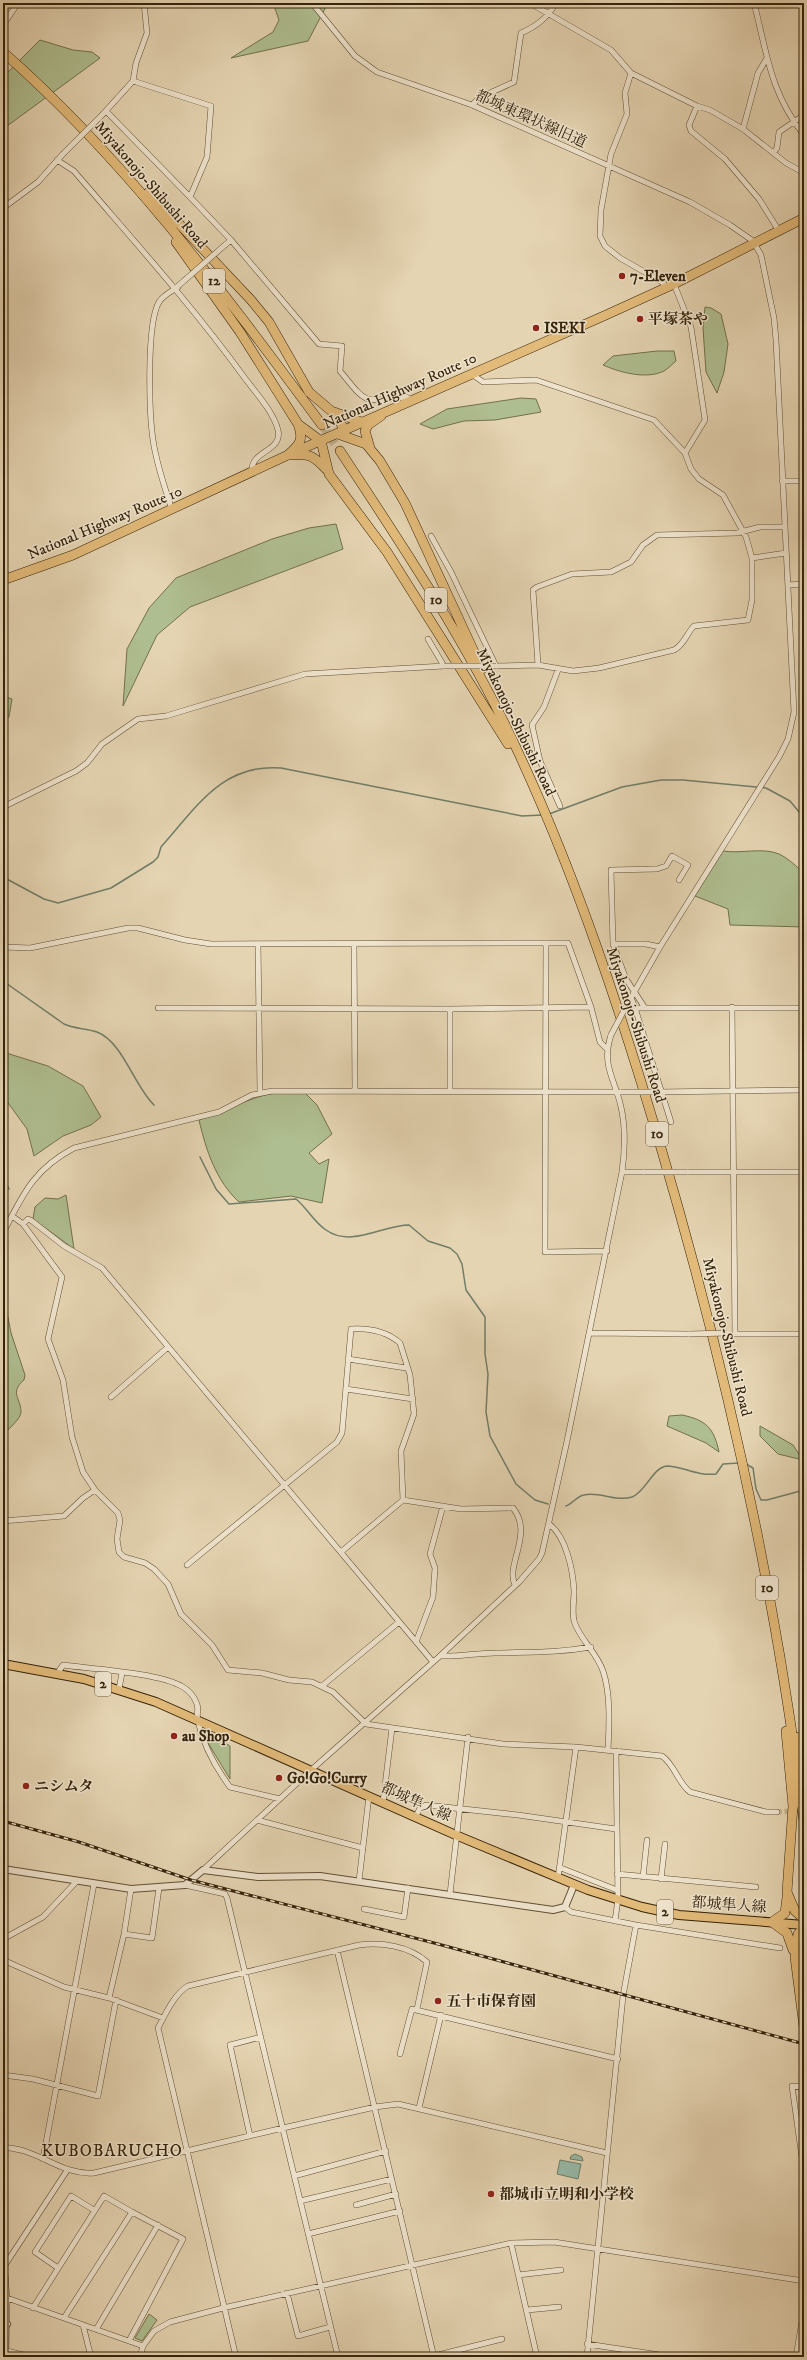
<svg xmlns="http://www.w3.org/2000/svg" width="807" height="2360" viewBox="0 0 807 2360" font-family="'IM FELL DW Pica','Noto Serif JP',serif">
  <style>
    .green { fill: #afbe90; stroke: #72704d }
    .water { fill: #97b9a7; stroke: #707d68 }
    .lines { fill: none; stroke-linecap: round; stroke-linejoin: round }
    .stream { stroke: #707d68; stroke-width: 1.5 }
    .minor-tunnel { stroke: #c2b190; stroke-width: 5; stroke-dasharray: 5 2.5; stroke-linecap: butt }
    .motorway-tunnel { stroke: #c2b190; stroke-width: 9; stroke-dasharray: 9 4.5; stroke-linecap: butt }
    .minor-casing { stroke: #614f34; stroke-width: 6 }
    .tertiary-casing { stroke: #614f34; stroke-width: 8 }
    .primary-casing { stroke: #35230a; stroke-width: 10 }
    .trunk-casing { stroke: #35230a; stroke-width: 10 }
    .motorway-casing { stroke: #35230a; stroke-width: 10 }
    .minor { stroke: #eee3cd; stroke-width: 5 }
    .tertiary { stroke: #eee3cd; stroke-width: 6 }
    .primary { stroke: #e2ba79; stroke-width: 8 }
    .trunk { stroke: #e2ba79; stroke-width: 9 }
    .motorway { stroke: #e2ba79; stroke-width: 9 }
    .rail-casing { stroke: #35230a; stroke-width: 3 }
    .rail { stroke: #eee3cd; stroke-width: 1.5; stroke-dasharray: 4.5; stroke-linecap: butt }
    .minor-bridge-casing { stroke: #614f34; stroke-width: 6; stroke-linecap: butt }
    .minor-bridge { stroke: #eee3cd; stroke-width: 5 }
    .poi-dot { fill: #8f2418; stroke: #eee3cd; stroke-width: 1.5 }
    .labels { text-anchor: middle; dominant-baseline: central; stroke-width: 3; stroke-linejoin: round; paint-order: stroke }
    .shield { fill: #eee3cd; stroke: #6c5d44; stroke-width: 1 }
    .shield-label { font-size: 14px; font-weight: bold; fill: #35230a }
    .street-label { font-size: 15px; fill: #35230a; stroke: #eee3cd }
    .poi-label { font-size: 15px; font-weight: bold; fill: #35230a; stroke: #eee3cd; text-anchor: start }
    .quarter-label { font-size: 17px; letter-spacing: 1px; fill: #35230a; stroke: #eee3cd }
  </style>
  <rect width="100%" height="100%" fill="#e5d4b2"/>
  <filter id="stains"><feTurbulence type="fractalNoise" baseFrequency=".005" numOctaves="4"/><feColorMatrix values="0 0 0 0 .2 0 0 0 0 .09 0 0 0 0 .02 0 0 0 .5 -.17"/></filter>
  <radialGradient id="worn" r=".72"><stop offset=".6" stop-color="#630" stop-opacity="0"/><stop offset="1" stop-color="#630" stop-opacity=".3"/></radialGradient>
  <path class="green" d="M 273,3 L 328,3 L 308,41 L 231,58 L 273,32 L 279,20 Z
    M 40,40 L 73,50 L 92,52 L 100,58 L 3,129 L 3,77 Z
    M 705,307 L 711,308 L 721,314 L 728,344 L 724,372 L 717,393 L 706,372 L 703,328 Z
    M 657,351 L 674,351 L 676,361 C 672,364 668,369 664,371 C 646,380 619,372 603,365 L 613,356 Z
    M 521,398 L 536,399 L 541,412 L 495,420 L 464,421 L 433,429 L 420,424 L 447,409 Z
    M 336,524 L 343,549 L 190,607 L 157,635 L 123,706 L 127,649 L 149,608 L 176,578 L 272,539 L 309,528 Z
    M 3,696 L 12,699 L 9,717 L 3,722 Z
    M 723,851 C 741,854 762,847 779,854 C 788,858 797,867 804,873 L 804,927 L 730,925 L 728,909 L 695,896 Z
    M 3,1052 L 48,1066 L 83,1086 L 101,1117 L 91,1125 L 63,1136 L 34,1156 L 27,1129 L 3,1096 Z
    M 275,1093 L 305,1093 L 317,1105 L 332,1134 L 309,1153 L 319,1164 L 329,1159 L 322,1203 L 291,1196 L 239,1202 C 216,1181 206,1150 199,1120 C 224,1112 249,1097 275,1093 Z
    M 66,1195 L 74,1249 L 33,1219 L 35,1207 L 45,1198 L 58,1199 Z
    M 3,1292 L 11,1333 L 25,1375 L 24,1380 C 9,1393 21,1398 21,1412 C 21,1419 8,1429 3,1435 Z
    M 682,1415 C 706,1420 714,1428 719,1452 L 706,1443 L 667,1426 L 669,1416 Z
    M 760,1426 L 793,1445 L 803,1460 L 778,1454 L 760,1436 Z
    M 205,1732 L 230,1746 L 230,1779 L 208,1743 Z
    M 149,2314 L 157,2320 L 142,2341 L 135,2338 Z"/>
  <path class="water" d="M 575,2154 L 582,2157 L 583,2161 L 570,2159 L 571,2156 Z
    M 560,2160 L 581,2164 L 578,2179 L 557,2174 Z"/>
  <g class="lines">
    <path class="stream" d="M 549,814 L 622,787 L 661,780 L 683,780 L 766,788 L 790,801 L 804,818
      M 3,877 L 44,899 L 58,903 L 111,888 L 153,862 L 158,857 L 161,847 C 196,808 222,763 281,768 L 522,816 L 542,815
      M 3,981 L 64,1024 C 74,1029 86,1028 97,1032 C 123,1042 134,1086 154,1105
      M 200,1157 L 216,1189 L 229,1204 L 296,1199 C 307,1208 314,1222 326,1230 C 351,1248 383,1225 409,1225 L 428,1241 L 450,1248 L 457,1254 L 462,1264 L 466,1290 L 485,1317 L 485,1354 L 488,1374 L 486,1412 L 490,1436 L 516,1484 L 535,1500 L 548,1504
      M 3,1177 L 9,1189
      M 746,1464 L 753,1468 L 756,1489 L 761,1500 L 767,1500 L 804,1490
      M 566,1506 C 572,1504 577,1496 584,1495 C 599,1491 615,1502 632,1497 C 646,1492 653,1466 668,1466 C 685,1467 696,1476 716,1474 L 723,1464 L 739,1463"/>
    <path class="minor-tunnel" d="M 777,1812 L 804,1810"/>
    <path class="motorway-tunnel" d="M 322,425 L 340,451"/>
    <defs>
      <path id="minor" d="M 312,3 L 355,56 L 377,72 L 472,105 L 690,202 L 730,225 L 753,241 L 761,255 L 774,318 L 776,340 L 794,712 L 788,739 L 779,757 L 660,947 L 628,1003
        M 530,3 L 611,50 L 631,73 L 697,106 L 710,110 L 743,129 L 786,163 L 804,173
        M 754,3 C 767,53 770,93 804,135
        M 3,25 L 18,3
        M 631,73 L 625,93 L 627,114 L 611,154 L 601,210 L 600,236 L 605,246 L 620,258 L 662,282 L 667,287
        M 133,81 L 211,106 L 207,157 L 190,197 L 231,240 L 225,245
        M 472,105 L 479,98 L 514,82 L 521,33 C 537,26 547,18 556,3
        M 697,106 L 689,125 L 691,131 L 725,159 L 759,199 L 779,231
        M 106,111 L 190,197
        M 103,114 L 133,81 L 136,63 L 147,33 L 144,3
        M 743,129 L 758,73 L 767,58
        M 774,152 L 777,148 L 779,132 L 804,115
        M 57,160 L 74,171 C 132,239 191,304 244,377 C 255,392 273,411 278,430 C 283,452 250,450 252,472
        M 3,208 L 38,182 L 63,154
        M 231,240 L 319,344 L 342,346 L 340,371 C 368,405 362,402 406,397 L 413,401
        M 473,375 L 483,382 L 536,380 L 654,420 L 685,453
        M 782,481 L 804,481
        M 172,510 C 165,489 158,468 154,446 C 149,419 146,324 159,302 C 163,295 172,291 178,287
        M 431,536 L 451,572 L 496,666 L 538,665 L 573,671 L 599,668 L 674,650 C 685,644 686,634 694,626 L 748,620 L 752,600 L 752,558 L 746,537 L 723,495 L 699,479 L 691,469 L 685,453 L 705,420 L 691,327 L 674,284
        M 752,558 L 786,553
        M 788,585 L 804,584
        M 538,665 L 533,590 L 537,587 L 572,574 L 611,572 L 631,562 L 643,545 L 657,535 L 737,533 L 760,527 L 784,527
        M 558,670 L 544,707 L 532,725 L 540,761 L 560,806
        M 3,807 L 76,771 L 87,763 L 102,744 L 138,719 L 166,716 L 305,674 L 444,666 L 428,639
        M 546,943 L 568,943 L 591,1007 L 600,1042 L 607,1049
        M 258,944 L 260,1092
        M 354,944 L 355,1090
        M 613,944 L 646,944 L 660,947
        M 3,947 L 30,948 L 128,928 L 138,928 L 185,940 L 211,944 L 546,943 L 545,1252 L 607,1251
        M 631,997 L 635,1008 L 804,1008
        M 732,1007 L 735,1334 L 804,1334
        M 158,1008 L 450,1009 L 591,1007
        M 635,1008 L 671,1122
        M 645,1008 L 626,979 L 613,944 L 611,870 L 657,869 L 666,866 L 672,856 L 688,865 L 679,880
        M 450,1009 L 450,1092
        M 659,1092 L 804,1090
        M 622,1172 L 644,1172
        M 687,1172 L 804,1172
        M 12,1216 L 23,1224 L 62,1277 L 48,1339 L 63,1380 L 72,1437 L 83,1472 L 95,1490 L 118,1513 L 120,1520 L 117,1539 L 119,1552 L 124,1557 L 145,1563 L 154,1569 L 168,1584 L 181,1614 L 212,1645 L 228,1670 L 262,1673 L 289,1680 L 312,1682 L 333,1692 L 366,1724 L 503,1744 L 576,1747 L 662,1756 C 675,1765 678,1783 690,1792 L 766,1812 L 777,1812
        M 23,1224 L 28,1219 L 32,1221 L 64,1246 L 102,1268 L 433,1662
        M 3,1233 C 23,1194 34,1169 74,1148 L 219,1112 L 252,1095 L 272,1091 L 618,1092
        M 590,1333 L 689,1334
        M 348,1359 L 406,1368
        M 346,1389 L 413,1399
        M 111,1397 L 168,1347
        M 403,1500 L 461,1509 L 513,1508 C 534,1534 505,1565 515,1585
        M 3,1521 L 64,1516 L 83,1498 L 95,1490
        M 549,1524 C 566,1536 573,1570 574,1591 C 574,1600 572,1612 574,1621 C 579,1638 597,1653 603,1671 C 611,1694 609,1727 608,1750
        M 187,1565 L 337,1442 L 342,1433 L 351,1329 C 369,1328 386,1331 400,1343 L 410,1375 L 414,1414 L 401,1451 L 403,1500 L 341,1552
        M 416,1642 L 433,1597 L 435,1568 L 430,1554 L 443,1506
        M 440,1656 C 459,1657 476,1653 495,1653 C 529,1652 557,1653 591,1647
        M 57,1674 L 63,1665 C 92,1669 160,1673 183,1687 C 190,1691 194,1696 197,1704 C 199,1710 196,1716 198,1721 C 203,1744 216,1768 230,1787 L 280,1799
        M 322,1686 L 399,1622
        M 119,1689 L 122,1673
        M 383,1802 L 392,1728
        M 416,1816 L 420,1808 L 426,1805 L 518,1815 L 616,1829
        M 257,1820 L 363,1848
        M 561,1868 L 617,1890
        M 203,1870 L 310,1771 L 440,1656 L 519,1582 L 539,1559 L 542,1553 L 567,1441 L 622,1172 C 625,1150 626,1129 621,1107 C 615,1079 601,1066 611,1035
        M 617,1874 L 756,1887
        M 643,1877 L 647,1840
        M 558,1878 L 576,1747
        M 661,1879 L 665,1844
        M 359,1881 L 369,1796
        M 185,1885 L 225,1894 L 227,1898 L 338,2357
        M 450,1894 L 468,1737
        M 565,1907 L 571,1912 L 636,1925 L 623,1996 L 587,2357
        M 364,1909 L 404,1917 L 408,1888
        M 615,1921 L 618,1899 L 616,1751
        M 636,1925 L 780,1948
        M 124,1934 L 152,1938 L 159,1888
        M 3,1939 L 43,1917 L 77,1881
        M 337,1950 L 434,2357
        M 3,1960 L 64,1987 L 109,1998 L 163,2018
        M 109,1998 L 124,1934 L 131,1889
        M 400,2054 L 412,2009 L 618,2059
        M 3,2075 L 33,2079 L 98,2096 L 116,2000
        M 804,2087 L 792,2086 L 804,2172
        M 419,2108 L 441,2015
        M 250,2136 L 230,2045 L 261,2037
        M 3,2147 C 11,2148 20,2149 27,2152 C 50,2160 69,2175 94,2173 L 283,2128 L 375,2107 L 398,2104 L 607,2153
        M 43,2159 L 94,1884
        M 294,2176 L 386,2151
        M 300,2201 L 392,2179
        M 356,2205 L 396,2194
        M 308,2234 L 400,2211
        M 511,2243 L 537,2357
        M 3,2249 L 7,2298 L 6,2357
        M 5,2265 L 68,2169
        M 58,2268 L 35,2252 L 71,2196 L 94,2210
        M 518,2275 L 561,2270
        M 287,2293 L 298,2336 L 330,2327
        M 7,2298 L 143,2346
        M 33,2308 L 104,2196 L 132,2212
        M 527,2310 L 559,2307
        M 64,2318 L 132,2212 L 183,2239 L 129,2341
        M 83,2325 L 91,2357
        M 97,2328 L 158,2225
        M 587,2344 L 673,2357
        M 7,2351 L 31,2357
        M 434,2356 L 502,2339
        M 140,2357 L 143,2346 L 154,2331 L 170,2322 L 223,2308 L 511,2243 L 554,2242 L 804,2281
        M 236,2357 L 158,2028 C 165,2015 174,1994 188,1986 L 359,1945 C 382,1942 409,1946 427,1962 L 417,2009
        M 796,2357 L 804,2309"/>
      <path id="tertiary" d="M 3,1869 L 131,1889 L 185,1885 L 203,1870 L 258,1877 L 320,1876 L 553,1910 L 565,1907 L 574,1885
        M 3,2329 L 7,2324"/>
      <path id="primary" d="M 3,1664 L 84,1679 L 156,1702 L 458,1836 L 588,1890 L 642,1907 L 679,1915 L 804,1925"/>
      <path id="trunk" d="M 3,580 L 73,555 L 288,455 L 606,315 L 674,284 L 804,218"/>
      <path id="motorway" d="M 3,52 C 127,161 224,293 322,425
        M 149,192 L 251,300 L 269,322 L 309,392 L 336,415 L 345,431
        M 176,242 L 240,332 L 298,424 C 304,440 300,444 288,455
        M 334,412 L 364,423
        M 298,424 L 321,441 L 329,474 L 387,552 L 508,744
        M 338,434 L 366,444 L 380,461 L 405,503 L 482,669
        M 370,448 L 365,431 L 368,425 L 381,416
        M 340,451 C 405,549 470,647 519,754 C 577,879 620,1010 659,1141 C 725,1364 776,1591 804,1822
        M 288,455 C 309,454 312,454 326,469
        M 786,1731 L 793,1806 L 787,1892 L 795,1911 L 804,1919
        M 799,1737 L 804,1762
        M 772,1922 L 787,1933 L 793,1950
        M 772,1922 L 785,1913 L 787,1897
        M 804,1928 L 798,1934 L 795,1957 L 804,2027"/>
    </defs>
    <use href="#minor" class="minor-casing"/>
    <use href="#tertiary" class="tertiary-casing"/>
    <use href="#primary" class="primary-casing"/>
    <use href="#trunk" class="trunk-casing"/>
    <use href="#motorway" class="motorway-casing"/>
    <use href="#minor" class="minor"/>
    <use href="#tertiary" class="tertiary"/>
    <use href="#primary" class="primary"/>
    <use href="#trunk" class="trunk"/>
    <use href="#motorway" class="motorway"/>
    <defs>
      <path id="rail" d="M 3,1821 L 79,1842 L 191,1880 L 438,1944 L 804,2044"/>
    </defs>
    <use href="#rail" class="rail-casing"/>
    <use href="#rail" class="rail"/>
    <defs>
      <path id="minor-bridge" d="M 63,154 L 103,114
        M 178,286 L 225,245
        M 444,666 L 496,666
        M 611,1035 L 628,1003
        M 621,1092 L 659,1092
        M 644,1172 L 687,1172
        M 689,1334 L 727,1333"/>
    </defs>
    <use href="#minor-bridge" class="minor-bridge-casing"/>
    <use href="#minor-bridge" class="minor-bridge"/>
  </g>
  <g class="poi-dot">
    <circle cx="622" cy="276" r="4"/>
    <circle cx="640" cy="319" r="4"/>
    <circle cx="536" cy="328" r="4"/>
    <circle cx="174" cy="1736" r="4"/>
    <circle cx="279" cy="1778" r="4"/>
    <circle cx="26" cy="1786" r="4"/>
    <circle cx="438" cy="2001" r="4"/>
    <circle cx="491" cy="2194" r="4"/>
  </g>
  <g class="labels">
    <g class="shield">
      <rect x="203" y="269" width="22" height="24" rx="3"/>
      <rect x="425" y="588" width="22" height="24" rx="3"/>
      <rect x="646" y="1122" width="22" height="24" rx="3"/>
      <rect x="756" y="1576" width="22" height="24" rx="3"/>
      <rect x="95" y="1672" width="16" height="24" rx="3"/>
      <rect x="657" y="1900" width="16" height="24" rx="3"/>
    </g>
    <g class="shield-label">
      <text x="214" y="281">12</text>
      <text x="436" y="600">10</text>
      <text x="657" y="1134">10</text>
      <text x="767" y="1588">10</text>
      <text x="103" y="1684">2</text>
      <text x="665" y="1912">2</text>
    </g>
    <g class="street-label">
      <text transform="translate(531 119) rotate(24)">都城東環状線旧道</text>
      <text transform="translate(151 185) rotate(49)">Miyakonojo-Shibushi Road</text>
      <text transform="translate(400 391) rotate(-24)">National Highway Route 10</text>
      <text transform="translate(105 523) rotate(-23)">National Highway Route 10</text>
      <text transform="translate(516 722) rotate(64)">Miyakonojo-Shibushi Road</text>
      <text transform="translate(636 1025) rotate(72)">Miyakonojo-Shibushi Road</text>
      <text transform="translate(727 1337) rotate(76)">Miyakonojo-Shibushi Road</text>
      <text transform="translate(416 1802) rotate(24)">都城隼人線</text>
      <text transform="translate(729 1905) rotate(4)">都城隼人線</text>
    </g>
    <g class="poi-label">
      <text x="630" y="276">7-Eleven</text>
      <text x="648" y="319">平塚茶や</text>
      <text x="544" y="328">ISEKI</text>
      <text x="182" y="1736">au Shop</text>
      <text x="287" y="1778">Go!Go!Curry</text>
      <text x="34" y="1786">ニシムタ</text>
      <text x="446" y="2001">五十市保育園</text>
      <text x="499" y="2194">都城市立明和小学校</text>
    </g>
    <g class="quarter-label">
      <text x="112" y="2151">KUBOBARUCHO</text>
    </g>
  </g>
  <rect width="807" height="2360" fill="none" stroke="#e5d4b2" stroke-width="16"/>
  <rect x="4" y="4" width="799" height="2352" fill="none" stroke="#35230a" stroke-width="2"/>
  <rect x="8" y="8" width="791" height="2344" fill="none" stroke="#35230a"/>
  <rect width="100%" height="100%" filter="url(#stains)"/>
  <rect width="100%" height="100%" fill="url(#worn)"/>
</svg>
